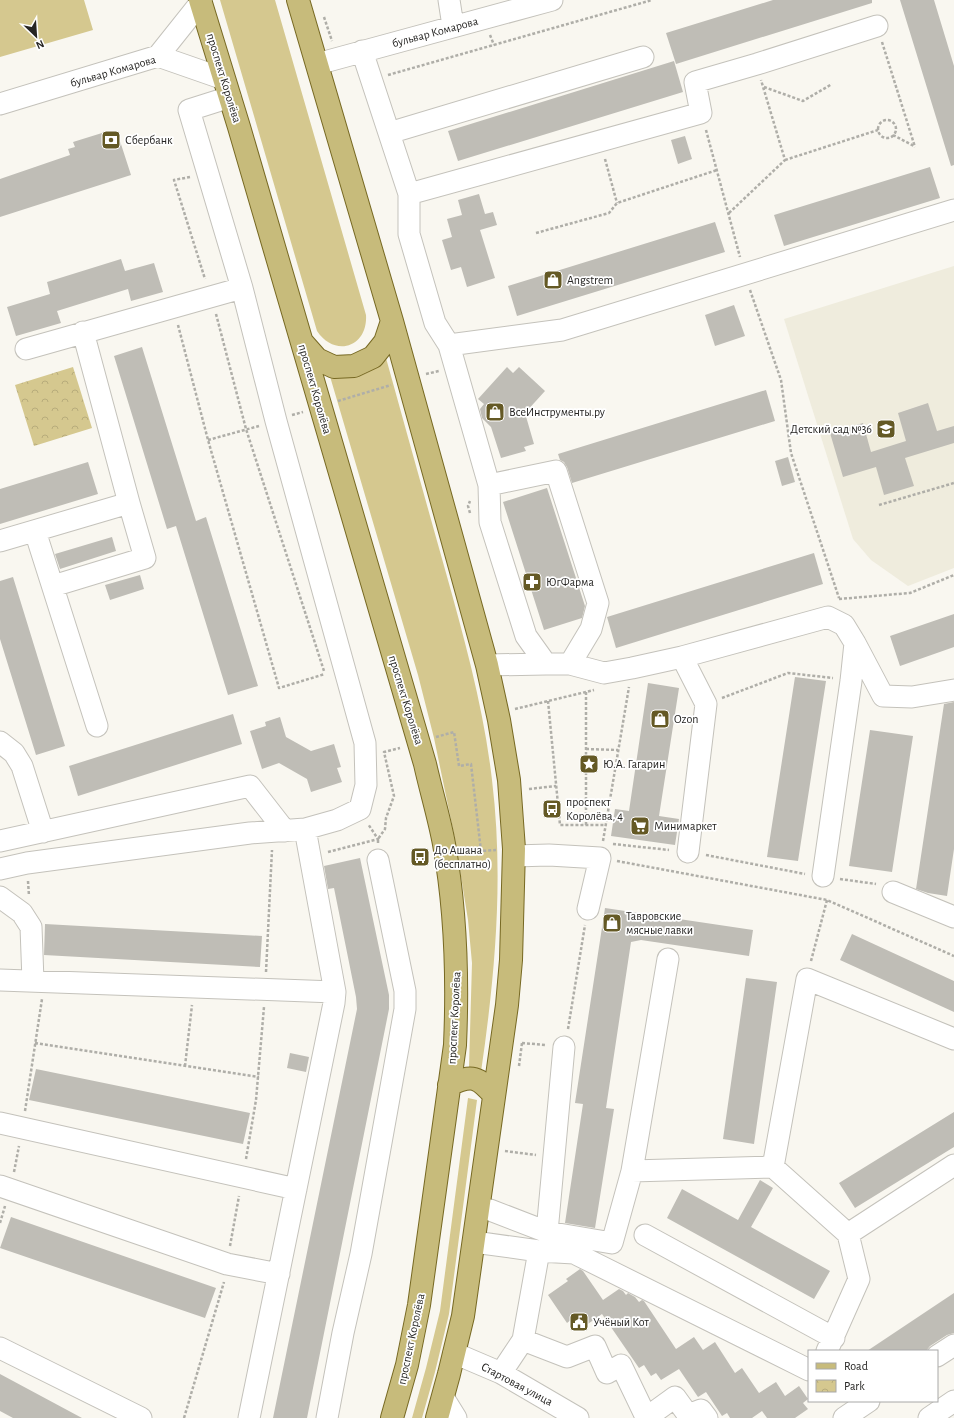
<svg xmlns="http://www.w3.org/2000/svg" width="954" height="1418" viewBox="0 0 954 1418" font-family="'Alegreya Sans',sans-serif">
  <style>
    .built { fill: #efecdd }
    .grass { fill: #d5c88f }
    .park { fill: url(#park-crowns) }
    .building { fill: #bfbdb6 }
    .lines { fill: none; stroke-linecap: round; stroke-linejoin: round }
    .minor-casing { stroke: #c4c2bb; stroke-width: 23 }
    .major-casing { stroke: #776923; stroke-width: 24 }
    .path { stroke: #afaea8; stroke-width: 2.5; stroke-dasharray: 3 2; stroke-linecap: butt }
    .minor { stroke: #fff; stroke-width: 21 }
    .major { stroke: #c7bb7b; stroke-width: 22 }
    .labels { text-anchor: middle; dominant-baseline: central; stroke-width: 3.5; stroke-linejoin: round; paint-order: stroke }
    .street-label { font-size: 12px; fill: #262523; stroke: #fff }
    .poi-label { font-size: 12px; fill: #262523; stroke: #fff; text-anchor: start }
  </style>
  <defs>
    <pattern id="park-crowns" width="20" height="18" patternUnits="userSpaceOnUse"><rect width="20" height="18" fill="#d5c88f"/><path d="M2 6a3 3 0 1 1 6 0M12 15a3 3 0 1 1 6 0" fill="none" stroke="#b7ac7b"/></pattern>
  </defs>
  <rect width="100%" height="100%" fill="#f9f7f0"/>
  <path class="built" d="M 954,266 L 954,568 L 908,586 L 871,560 L 853,539 L 784,319 Z"/>
  <path class="grass" d="M 0,0 L 84,0 L 93,30 L 0,57 Z
    M 220,0 L 275,0 L 366,315 C 368,347 335,358 317,331 Z
    M 386,358 C 406,430 426,502 446,573 C 465,641 484,710 492,780 C 504,878 495,976 481,1072 L 469,1067 L 472,963 L 468,920 L 455,839 L 434,738 L 418,675 L 329,373 C 356,382 366,376 386,358 Z
    M 468,1098 L 477,1100 L 449,1314 L 435,1372 L 422,1418 L 412,1418 L 426,1368 L 440,1311 Z"/>
  <path class="park" d="M 73,367 L 92,428 L 34,446 L 15,385 Z"/>
  <path class="building" d="M 773,0 L 872,0 L 872,3 L 676,64 L 666,33 Z
    M 900,0 L 934,0 L 954,66 L 954,165 L 951,166 Z
    M 674,61 L 683,92 L 458,161 L 448,131 Z
    M 102,133 L 103,137 L 110,135 L 113,143 L 120,141 L 131,175 L 0,217 L 0,179 L 70,155 L 68,149 L 75,147 L 73,142 Z
    M 685,136 L 692,159 L 678,164 L 671,140 Z
    M 930,167 L 940,198 L 784,246 L 774,215 Z
    M 479,194 L 485,214 L 493,212 L 497,225 L 480,230 L 495,278 L 467,287 L 461,267 L 451,270 L 442,240 L 452,237 L 447,219 L 462,215 L 458,200 Z
    M 715,222 L 725,252 L 517,316 L 508,286 Z
    M 121,259 L 125,271 L 154,263 L 163,292 L 131,301 L 128,289 L 57,311 L 61,323 L 16,336 L 7,307 L 50,294 L 47,282 Z
    M 734,305 L 745,336 L 715,346 L 705,315 Z
    M 142,347 L 196,521 L 206,517 L 258,686 L 228,695 L 176,526 L 167,529 L 114,356 Z
    M 507,367 L 513,373 L 519,367 L 545,391 L 525,413 L 534,444 L 524,447 L 526,451 L 501,458 L 491,427 L 482,418 L 480,409 L 484,404 L 478,399 Z
    M 766,390 L 775,421 L 572,483 L 567,467 L 564,462 L 560,460 L 558,454 Z
    M 928,403 L 937,431 L 954,426 L 954,443 L 905,458 L 914,486 L 884,495 L 876,467 L 843,477 L 830,433 L 863,423 L 871,452 L 906,441 L 898,413 Z
    M 788,457 L 795,482 L 782,486 L 775,461 Z
    M 88,462 L 98,494 L 0,524 L 0,489 Z
    M 547,488 L 585,606 L 582,618 L 544,630 L 503,502 Z
    M 112,537 L 116,551 L 60,569 L 55,554 Z
    M 814,553 L 823,584 L 616,648 L 607,617 Z
    M 140,575 L 144,589 L 110,600 L 105,585 Z
    M 13,577 L 65,746 L 36,755 L 0,639 L 0,581 Z
    M 954,614 L 954,647 L 900,666 L 890,636 Z
    M 795,677 L 826,681 L 798,861 L 767,857 Z
    M 648,683 L 679,688 L 659,816 L 679,819 L 675,845 L 611,836 L 615,809 L 629,811 Z
    M 954,702 L 954,849 L 947,896 L 928,893 L 916,889 L 944,704 Z
    M 233,714 L 242,744 L 78,796 L 69,766 Z
    M 280,717 L 286,737 L 311,751 L 334,744 L 341,767 L 337,768 L 342,782 L 311,792 L 307,779 L 279,763 L 262,769 L 250,731 L 266,726 L 265,722 Z
    M 870,730 L 913,736 L 892,872 L 849,866 Z
    M 360,858 L 389,995 L 389,1009 L 307,1418 L 273,1418 L 357,1009 L 356,997 L 334,888 L 328,889 L 324,866 Z
    M 605,908 L 753,930 L 749,956 L 641,940 L 631,942 L 606,1108 L 614,1109 L 595,1228 L 565,1223 L 583,1104 L 575,1103 Z
    M 45,924 L 262,936 L 260,967 L 44,955 Z
    M 852,934 L 954,981 L 954,1012 L 840,960 Z
    M 746,978 L 777,982 L 754,1144 L 723,1139 Z
    M 290,1053 L 309,1057 L 306,1072 L 287,1068 Z
    M 36,1069 L 250,1113 L 243,1144 L 29,1100 Z
    M 954,1112 L 954,1147 L 855,1208 L 839,1183 Z
    M 760,1180 L 773,1188 L 751,1227 L 830,1271 L 814,1299 L 667,1218 L 682,1189 L 738,1220 Z
    M 11,1217 L 216,1288 L 205,1318 L 0,1248 Z
    M 580,1269 L 583,1271 L 603,1300 L 619,1289 L 623,1291 L 626,1295 L 628,1293 L 635,1297 L 639,1302 L 642,1300 L 644,1301 L 676,1349 L 694,1337 L 703,1350 L 715,1342 L 735,1373 L 742,1368 L 759,1393 L 776,1382 L 785,1396 L 799,1386 L 808,1399 L 803,1403 L 808,1409 L 795,1418 L 767,1418 L 762,1411 L 752,1418 L 730,1418 L 727,1413 L 722,1416 L 706,1392 L 698,1397 L 679,1369 L 661,1380 L 656,1373 L 651,1376 L 644,1365 L 639,1368 L 602,1314 L 585,1326 L 582,1323 L 577,1326 L 572,1319 L 567,1323 L 548,1295 L 568,1281 L 566,1279 Z
    M 954,1293 L 954,1333 L 947,1335 L 930,1346 L 926,1351 L 867,1351 Z
    M 0,1374 L 82,1418 L 13,1418 L 0,1411 Z"/>
  <g class="lines">
    <defs>
      <path id="minor" d="M 449,0 L 453,26
        M 362,51 L 409,194 L 409,234 L 435,323 L 449,345 L 489,485 L 490,522 L 526,636 L 546,664 L 487,665
        M 158,56 L 201,2
        M 317,64 L 552,0
        M 0,104 L 158,56 L 224,79
        M 389,133 L 643,57
        M 409,194 L 701,113 L 695,82 L 757,64 L 877,26
        M 449,345 L 562,330 L 954,210
        M 26,349 L 242,288
        M 489,485 L 556,471 L 598,603 L 591,629 L 570,664
        M 35,531 L 97,726
        M 0,541 L 129,503
        M 53,586 L 145,558 L 129,503 L 83,332
        M 682,657 L 706,704 L 688,852
        M 546,664 L 570,664 L 604,673 L 632,668 L 682,657 L 828,617 L 844,625 L 855,643 L 883,696 L 912,697 L 954,690
        M 0,742 L 14,753 L 22,766 L 43,832
        M 0,841 L 250,786 L 285,831
        M 514,856 L 549,855 L 600,858 L 588,909
        M 0,869 L 27,863 L 250,833 L 305,829 L 337,820 L 360,809 L 366,785 L 365,743 L 276,421 L 242,288 L 189,110 L 230,97
        M 823,876 L 851,681 L 855,643
        M 893,892 L 954,917
        M 0,897 L 22,913 L 31,927 L 33,981
        M 0,980 L 335,992
        M 0,1123 L 296,1189
        M 773,1167 L 807,979 L 954,1039
        M 632,1171 L 773,1167 L 848,1234
        M 0,1186 L 227,1264 L 279,1274
        M 479,1208 L 490,1210 L 547,1232 L 612,1243 L 632,1171 L 668,959
        M 547,1232 L 564,1047
        M 645,1235 L 834,1338
        M 474,1242 L 539,1251 L 574,1253 L 809,1370
        M 523,1340 L 567,1357 L 595,1346 L 607,1373 L 621,1365 L 646,1417
        M 0,1348 L 141,1418
        M 827,1351 L 859,1279 L 848,1234 L 954,1165
        M 454,1353 L 501,1373 L 578,1418
        M 937,1356 L 954,1345
        M 501,1373 L 523,1340 L 539,1251
        M 443,1397 L 456,1418
        M 249,1418 L 334,1003 L 335,992 L 305,829
        M 327,1418 L 343,1333 L 361,1254 L 405,1009 L 405,991 L 378,860
        M 646,1418 L 675,1397 L 688,1415 L 701,1410 L 707,1418
        M 844,1418 L 869,1401
        M 929,1418 L 954,1401"/>
      <path id="major" d="M 200,0 L 239,127 L 425,764 C 431,791 439,817 444,844 C 456,911 458,977 455,1045 L 419,1305 L 407,1365 L 392,1418
        M 298,0 L 392,321 L 487,665 L 499,720 L 509,780 L 514,849 L 511,960 L 507,1005 L 463,1316 L 449,1374 L 437,1418
        M 302,342 L 317,359 L 334,367 L 354,366 L 373,357 L 385,342 L 392,321
        M 449,1085 C 473,1074 478,1077 494,1095"/>
    </defs>
    <use href="#minor" class="minor-casing"/>
    <use href="#major" class="major-casing"/>
    <path class="path" d="M 324,17 L 332,41
      M 490,35 L 494,45
      M 882,42 L 915,147
      M 388,75 L 652,0
      M 764,87 L 803,101 L 832,84
      M878 129a9 9 0 1 1 18 0a9 9 0 1 1-18 0Z
      M 706,130 L 740,257
      M 893,135 L 914,146
      M 605,159 L 617,203
      M 785,160 L 878,130
      M 190,177 L 174,180 L 205,279
      M 729,213 L 785,160 L 761,80
      M 536,233 L 609,213 L 617,203 L 717,170
      M 750,290 L 781,380 L 791,453 L 839,598
      M 216,314 L 246,429 L 324,671
      M 178,325 L 208,440 L 279,688 L 325,674
      M 426,374 L 439,371
      M 338,401 L 391,385
      M 292,415 L 303,412
      M 208,440 L 259,426
      M 879,505 L 954,483
      M 470,513 L 468,506 L 470,501
      M 839,599 L 910,593 L 954,575
      M 722,698 L 788,673 L 833,678
      M 548,701 L 560,825 L 605,825
      M 515,709 L 594,690
      M 436,737 L 454,732 L 459,766 L 471,764 L 481,851 L 496,850
      M 586,749 L 618,750
      M 529,789 L 556,786
      M 586,825 L 586,692
      M 603,841 L 629,687
      M 378,843 L 378,839 L 385,829 L 386,818 L 394,796 L 384,752 L 400,748
      M 613,844 L 669,850
      M 328,852 L 378,839 L 368,824
      M 706,855 L 805,874
      M 617,861 L 827,900 L 954,956
      M 840,879 L 876,884
      M 28,881 L 29,896
      M 811,961 L 827,900
      M 266,972 L 272,850
      M 568,1029 L 585,925
      M 35,1043 L 259,1077
      M 522,1043 L 546,1045
      M 185,1066 L 192,1005
      M 519,1066 L 522,1043
      M 25,1111 L 42,999
      M 505,1151 L 536,1155
      M 246,1159 L 256,1100 L 264,1007
      M 14,1172 L 19,1146
      M 0,1223 L 5,1206
      M 230,1246 L 239,1196
      M 184,1418 L 224,1282"/>
    <use href="#minor" class="minor"/>
    <use href="#major" class="major"/>
  </g>
  <defs>
    <symbol id="bank-square" viewBox="-11 -11 22 22"><rect x="-9" y="-9" width="18" height="18" rx="4" fill="#645925" stroke="#fff"/><path d="M-6-4H6V4H-6ZM0-2.3a2.3 2.3 0 1 0 0 4.6a2.3 2.3 0 1 0 0-4.6Z" fill="#fff"/></symbol>
    <symbol id="shop-square" viewBox="-11 -11 22 22"><rect x="-9" y="-9" width="18" height="18" rx="4" fill="#645925" stroke="#fff"/><path d="M-5-2.5h2.3a2.7 3.5 0 0 1 5.4 0H5L5.5 6h-11ZM-1.5-2.5h3a1.5 2.3 0 0 0-3 0Z" fill="#fff"/></symbol>
    <symbol id="school-square" viewBox="-11 -11 22 22"><rect x="-9" y="-9" width="18" height="18" rx="4" fill="#645925" stroke="#fff"/><path d="M0-5L7-2L0 1L-7-2ZM-4 1L0 2.5L4 1V4Q0 6-4 4Z" fill="#fff"/></symbol>
    <symbol id="pharmacy-square" viewBox="-11 -11 22 22"><rect x="-9" y="-9" width="18" height="18" rx="4" fill="#645925" stroke="#fff"/><path d="M-2-6h4v4h4v4h-4v4h-4v-4h-4v-4h4Z" fill="#fff"/></symbol>
    <symbol id="sight-square" viewBox="-11 -11 22 22"><rect x="-9" y="-9" width="18" height="18" rx="4" fill="#645925" stroke="#fff"/><path d="M0-6L1.8-2.2L6-1.7L2.9 1.2L3.7 5.4L0 3.3L-3.7 5.4L-2.9 1.2L-6-1.7L-1.8-2.2Z" fill="#fff"/></symbol>
    <symbol id="bus-square" viewBox="-11 -11 22 22"><rect x="-9" y="-9" width="18" height="18" rx="4" fill="#645925" stroke="#fff"/><path d="M-5-6H5V4H4V6H2V4H-2V6H-4V4H-5ZM-3.5-4V0h7V-4ZM-3.5 1.2v1.5H-2V1.2ZM2 1.2v1.5H3.5V1.2Z" fill="#fff"/></symbol>
    <symbol id="supermarket-square" viewBox="-11 -11 22 22"><rect x="-9" y="-9" width="18" height="18" rx="4" fill="#645925" stroke="#fff"/><path d="M-6-5.5h2.5l.6 2H6L4.5 2H-2.5L-4.4-4H-6ZM-1.5 3.2a1.3 1.3 0 1 0 .1 0ZM3 3.2a1.3 1.3 0 1 0 .1 0Z" fill="#fff"/></symbol>
    <symbol id="civic-square" viewBox="-11 -11 22 22"><rect x="-9" y="-9" width="18" height="18" rx="4" fill="#645925" stroke="#fff"/><path d="M-.6-6.5H3V-4.5H.6V-3L4-1V1h2V6H-6V1h2V-1L-.6-3ZM-1.2 2.5V6h2.4V2.5Z" fill="#fff"/></symbol>
  </defs>
  <g fill-rule="evenodd">
    <use href="#bank-square" x="100" y="129" width="22" height="22"/>
    <use href="#shop-square" x="542" y="269" width="22" height="22"/>
    <use href="#shop-square" x="484" y="401" width="22" height="22"/>
    <use href="#school-square" x="875" y="418" width="22" height="22"/>
    <use href="#pharmacy-square" x="521" y="571" width="22" height="22"/>
    <use href="#shop-square" x="649" y="708" width="22" height="22"/>
    <use href="#sight-square" x="578" y="753" width="22" height="22"/>
    <use href="#bus-square" x="541" y="798" width="22" height="22"/>
    <use href="#supermarket-square" x="629" y="815" width="22" height="22"/>
    <use href="#bus-square" x="409" y="846" width="22" height="22"/>
    <use href="#shop-square" x="601" y="912" width="22" height="22"/>
    <use href="#civic-square" x="568" y="1311" width="22" height="22"/>
  </g>
  <g class="labels">
    <g class="street-label">
      <text transform="translate(435 32) rotate(-15)">бульвар Комарова</text>
      <text transform="translate(113 71) rotate(-16)">бульвар Комарова</text>
      <text transform="translate(224 78) rotate(73)">проспект Королёва</text>
      <text transform="translate(315 389) rotate(74)">проспект Королёва</text>
      <text transform="translate(406 700) rotate(73)">проспект Королёва</text>
      <text transform="translate(454 1018) rotate(-87)">проспект Королёва</text>
      <text transform="translate(411 1339) rotate(-78)">проспект Королёва</text>
      <text transform="translate(517 1384) rotate(28)">Стартовая улица</text>
    </g>
    <g class="poi-label">
      <text x="125" y="140">Сбербанк</text>
      <text x="567" y="280">Angstrem</text>
      <text x="509" y="412">ВсеИнструменты.ру</text>
      <text x="872" y="429" text-anchor="end">Детский сад №36</text>
      <text x="546" y="582">ЮгФарма</text>
      <text x="674" y="719">Ozon</text>
      <text x="603" y="764">Ю.А. Гагарин</text>
      <text x="566" y="802">проспект<tspan x="566" dy="14">Королёва, 4</tspan></text>
      <text x="654" y="826">Минимаркет</text>
      <text x="434" y="850">До Ашана<tspan x="434" dy="14">(бесплатно)</tspan></text>
      <text x="626" y="916">Тавровские<tspan x="626" dy="14">мясные лавки</tspan></text>
      <text x="593" y="1322">Учёный Кот</text>
    </g>
  </g>
  <rect x="808" y="1350" width="130" height="52" fill="#ffffff" stroke="#a8a8a7"/>
  <rect x="816" y="1363" width="20" height="6" fill="#c7bb7b" stroke="#a8a8a7"/>
  <text x="844" y="1370" font-size="12" fill="#262523">Road</text>
  <rect x="816" y="1380" width="20" height="12" fill="url(#park-crowns)" stroke="#a8a8a7"/>
  <text x="844" y="1390" font-size="12" fill="#262523">Park</text>
  <g transform="translate(36 36) rotate(155)" stroke="#ffffff" stroke-width="3" paint-order="stroke">
  <path d="M0-3L7 15L0 10L-7 15Z" fill="#262523"/>
  <text y="-6" font-size="11" font-weight="bold" text-anchor="middle" fill="#262523">N</text>
  </g>
</svg>
